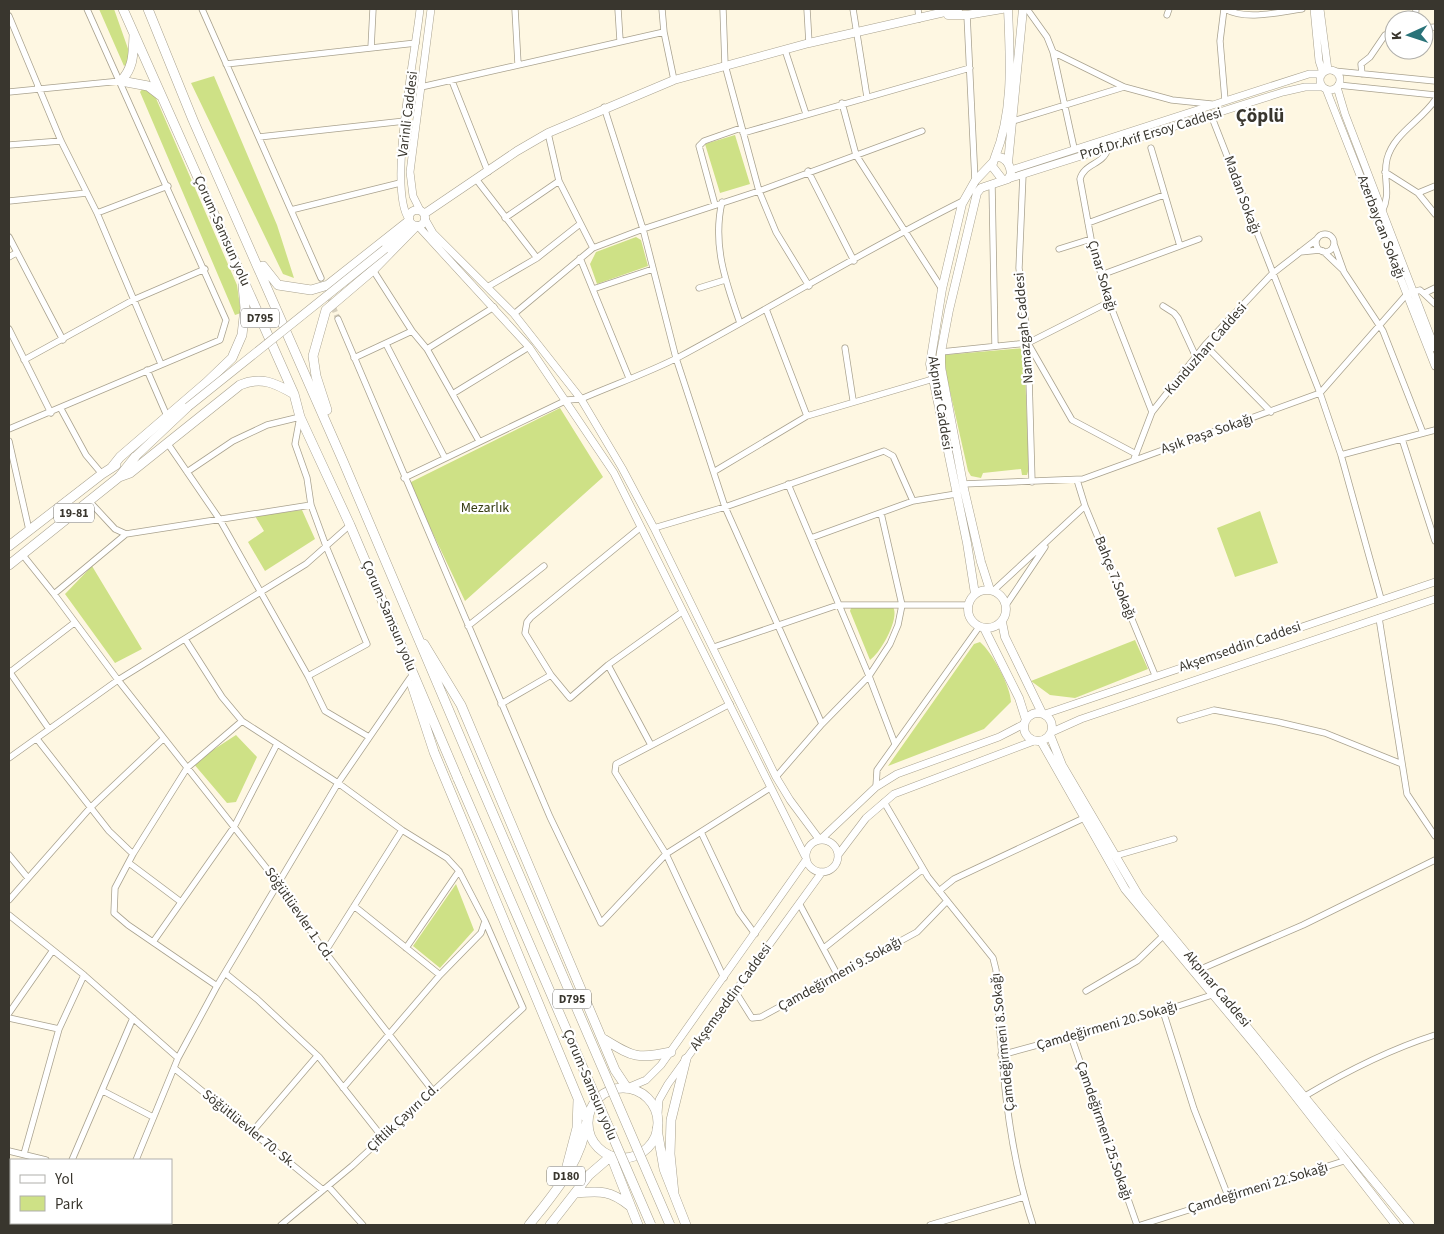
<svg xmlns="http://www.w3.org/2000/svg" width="1444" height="1234" viewBox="0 0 1444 1234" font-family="'Source Sans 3',sans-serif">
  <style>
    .green { fill: #cee186 }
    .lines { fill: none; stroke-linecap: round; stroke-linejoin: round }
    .minor-tunnel { stroke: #d7d0be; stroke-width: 5.5; stroke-dasharray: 5.5 3; stroke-linecap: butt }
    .minor-casing { stroke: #a9a28f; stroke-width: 7 }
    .tertiary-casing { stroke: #a9a28f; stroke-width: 8 }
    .secondary-casing { stroke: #a9a28f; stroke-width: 9 }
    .primary-casing { stroke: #a9a28f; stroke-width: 10 }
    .trunk-casing { stroke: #a9a28f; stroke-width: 10 }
    .minor { stroke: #fff; stroke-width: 5.5 }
    .tertiary { stroke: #fff; stroke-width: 7 }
    .secondary { stroke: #fff; stroke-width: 8 }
    .primary { stroke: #fff; stroke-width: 9 }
    .trunk { stroke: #fff; stroke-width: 9 }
    .secondary-bridge-casing { stroke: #a9a28f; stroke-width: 9; stroke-linecap: butt }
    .trunk-bridge-casing { stroke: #a9a28f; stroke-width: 10; stroke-linecap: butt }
    .secondary-bridge { stroke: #fff; stroke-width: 8 }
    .trunk-bridge { stroke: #fff; stroke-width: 9 }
    .labels { text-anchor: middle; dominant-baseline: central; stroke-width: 4.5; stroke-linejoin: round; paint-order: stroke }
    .shield { fill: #fff; stroke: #74726d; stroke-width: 1 }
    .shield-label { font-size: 12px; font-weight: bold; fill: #39362e }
    .street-label { font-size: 14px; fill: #39362e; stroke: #fff }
    .park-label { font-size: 14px; fill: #353c13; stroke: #fff }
    .district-label { font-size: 19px; font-weight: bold; fill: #39362e; stroke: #fff }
  </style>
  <rect width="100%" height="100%" fill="#fef7e2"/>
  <path class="green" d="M 99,9 L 114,9 L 132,60 L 124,66 Z
    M 214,76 L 277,225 L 294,278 L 283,274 L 191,83 Z
    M 143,88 L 155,96 L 237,285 L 241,313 L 235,315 L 140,92 Z
    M 735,135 L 750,184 L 720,193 L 705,144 Z
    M 636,237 L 641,240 L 648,266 L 597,284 L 590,264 L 596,252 Z
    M 1024,348 L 1029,468 L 1027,475 L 1022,475 L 1021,469 L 983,473 L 981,478 L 971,476 L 968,471 L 947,378 L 944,355 Z
    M 560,408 L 603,477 L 465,601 L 409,483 Z
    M 302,510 L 315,539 L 265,571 L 248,542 L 264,531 L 255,516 Z
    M 1260,511 L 1278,563 L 1235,577 L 1217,528 Z
    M 92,566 L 142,649 L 115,663 L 65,594 Z
    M 893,607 C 900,618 881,653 870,660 L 850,611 L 851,608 Z
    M 1135,640 L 1148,669 L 1075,698 L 1050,695 L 1031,681 Z
    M 980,642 C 992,652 1011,687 1011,702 L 984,729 L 888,766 L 974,644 Z
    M 236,735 L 257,757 L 236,802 L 227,803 L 193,763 Z
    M 456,884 L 474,930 L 440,968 L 413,946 Z"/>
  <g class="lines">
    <path class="minor-tunnel" d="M 327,291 L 338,319"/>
    <defs>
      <path id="minor" d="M 202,9 L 321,278
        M 515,9 L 518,64
        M 618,9 L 620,40
        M 662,9 L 664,32 L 674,80
        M 723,9 L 725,65 L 759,191 L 776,232 L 809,286
        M 807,9 L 809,43
        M 853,9 L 867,97
        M 918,9 L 919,19
        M 1027,9 L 1047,37 L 1053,52 L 1074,148
        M 1224,9 L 1220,41 L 1225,100
        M 1225,9 C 1247,21 1278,12 1302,9
        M 967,15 L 975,181
        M 1167,15 L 1169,9
        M 9,16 L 61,141 L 97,213 L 161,364
        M 1415,20 L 1416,9
        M 1424,28 L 1435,27
        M 371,48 L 373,9
        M 785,50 L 806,114
        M 1053,52 L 1124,87 L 1172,100 L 1211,104
        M 226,64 L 416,43
        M 1334,71 L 1435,81
        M 1362,74 L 1361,64 L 1370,57 L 1385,35 L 1394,33
        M 452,81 L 488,172
        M 1338,85 L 1435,95
        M 421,87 L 664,32
        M 9,92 L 121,81
        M 842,103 L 856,155 L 942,289
        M 604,107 L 643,229 L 676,358 L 725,507 L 822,724
        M 1211,115 L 1320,393 L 1341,455 L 1381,599
        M 1013,121 L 1124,87
        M 548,133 L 559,181 L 593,248
        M 743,133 L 970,68
        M 259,137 L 405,121
        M 9,145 L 61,141
        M 1108,148 C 1104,165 1084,163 1080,179 L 1091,239 L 1109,302 L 1152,412
        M 1151,148 L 1180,246
        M 808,171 L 854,261
        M 1385,172 L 1418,193 L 1435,214
        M 1023,174 L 1019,268 L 1028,343 L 1032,482
        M 476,179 L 537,258
        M 992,184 L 995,346
        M 1418,193 L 1435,186
        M 9,201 L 87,193
        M 722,202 C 712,245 726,283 740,323
        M 715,205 L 699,146 L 704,141 L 741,128
        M 291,210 L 400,183
        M 1382,212 C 1392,192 1382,179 1387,159 C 1394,133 1421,121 1435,100
        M 97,213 L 168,186
        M 505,218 L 559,181
        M 1088,223 L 1164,195
        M1316 243a9 9 0 1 1 18 0a9 9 0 1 1-18 0Z
        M 9,237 L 63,340
        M 1334,244 L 1344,272 L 1383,331 L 1423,433
        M 1059,249 L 1091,239
        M 1323,251 L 1343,270
        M 1300,252 L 1320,250
        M 9,257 L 16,253
        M 580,258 L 629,378
        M 373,270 L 412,331 L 427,349 L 479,441
        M 1101,275 L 1199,239
        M 489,286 L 537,258 L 580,224
        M 699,288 L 725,280
        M 593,289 L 653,269
        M 1425,293 L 1435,288
        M 1163,306 L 1174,313 L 1178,318 L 1196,357
        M 766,309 L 807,416
        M 514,314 L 593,248 L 643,229 L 759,191 L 922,131
        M 338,319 L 550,817 L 601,923 L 666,854 L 770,788
        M 9,329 L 51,413
        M 386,344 L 445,458
        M 1029,345 L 1072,420 L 1136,454
        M 1205,345 L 1271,412
        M 845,348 L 853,400
        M 427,349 L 494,307
        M 941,352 L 1028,343 L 1109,302
        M 354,358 L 412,331
        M 24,360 L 133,300 L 205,269
        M 147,370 L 167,416
        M 454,393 L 529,347
        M 61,409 L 86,455 L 102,474
        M 9,429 L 220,340 L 226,320 L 87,9
        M 1402,439 L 1435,541
        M 9,441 L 29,530
        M 168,444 L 220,520 L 308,676 L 325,711 L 369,737
        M 1341,455 L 1435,430
        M 1134,459 L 1152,412 L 1205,345 L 1272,274 L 1317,239
        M 715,471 L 807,416 L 933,379
        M 187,472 L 233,441 L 267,425 L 300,417 L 295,444 L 307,478 L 311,505 L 326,546 L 367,644 L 308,676
        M 404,478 L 567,400 L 581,399 C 613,385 648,373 679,357 C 774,306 866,249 963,201
        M 1077,480 L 1085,506 L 1155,675
        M 788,484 L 869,676 L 895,744
        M 963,484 L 1083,479 L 1320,393 L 1407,294 L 1420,290 L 1435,304
        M 89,501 L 115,529 L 126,534
        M 641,527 L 531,617 L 527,622 L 525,633 L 551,675 L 570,698 L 608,665 L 682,612
        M 654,528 L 725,507 L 884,451 L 893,456 L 913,501
        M 811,538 L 913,501 L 956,494
        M 22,554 L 54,594 L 118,680 L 279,884 L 325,952 L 433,1091
        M 993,591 L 1085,506
        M 54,594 L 126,534 L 311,505
        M 1006,605 L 1045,547
        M 1379,618 L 1407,794 L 1435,836
        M 468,626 L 544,566
        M 185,639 L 222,697 L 242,721 L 338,783 L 402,830 L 325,952
        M 714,647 L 838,605 L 969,605
        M 608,665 L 651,745
        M 9,671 L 49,729
        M 9,673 L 74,623
        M 501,704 L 551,675
        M 1180,720 L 1214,710 L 1278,722 L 1325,733 L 1402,764
        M 37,739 L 109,831 L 133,854
        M 9,758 L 118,680 L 306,564 L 350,525
        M 776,777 L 822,724 L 869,676 L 890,644 L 898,625 L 902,605 L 881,513
        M 876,787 L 877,770 L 979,627
        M 884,802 L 928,877 L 993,958 L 996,970 C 1001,1055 1006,1144 1033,1225
        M 701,832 L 739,912 L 755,934
        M 9,855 L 28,878
        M 1115,856 L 1174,839
        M 129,863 L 181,902
        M 939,891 L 954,879 L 1084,818
        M 9,900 L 90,808 L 163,739
        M 800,905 L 838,976
        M 354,906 L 440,975
        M 9,915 L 84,975 L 178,1058
        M 153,942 L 234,827 L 277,744
        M 406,948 L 459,871
        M 824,948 L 923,869
        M 1201,969 L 1303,925 L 1435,860
        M 225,973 L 257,999 L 319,1057 L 383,1138
        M 724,978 L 666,854 L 615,772 L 616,764 L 730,704
        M 217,986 L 128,925 L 114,913 L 115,888 L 133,854 L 187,768 L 242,721
        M 735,991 L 752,1018 L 761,1017 L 917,932 L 947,901
        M 1086,991 L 1137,961 L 1163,936
        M 1163,1011 L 1194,1109 L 1228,1196
        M 9,1013 L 53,950
        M 9,1018 L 59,1029
        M 1071,1036 L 1137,1225
        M 1001,1055 L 1163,1011 L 1212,995
        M 174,1068 L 323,1190
        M 343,1088 L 440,975 L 481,933 L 485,921
        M 103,1091 L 153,1117
        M 1305,1096 C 1347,1071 1388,1050 1435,1035
        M 252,1132 L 317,1056
        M 9,1151 L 46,1160
        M 24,1154 L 59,1029 L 84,975
        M 72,1160 L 133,1018
        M 136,1160 L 178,1058 L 217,986 L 338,783 L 410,678
        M 328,1186 L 363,1225
        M 146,1223 L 149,1225
        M 34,1225 L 35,1223
        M 110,1225 L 111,1223
        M 281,1225 L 352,1166 L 523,1008 L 485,921 L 459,871 L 447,858 L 402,830
        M 930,1225 L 1024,1197
        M 1141,1225 L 1347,1160"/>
      <path id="tertiary" d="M 1314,9 L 1319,61 L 1323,73
        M 1320,9 L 1328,70
        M1320 80a10 10 0 1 1 20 0a10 10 0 1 1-20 0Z
        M 1337,87 L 1345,114 L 1435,348
        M 1326,89 L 1435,366
        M 1011,170 L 1309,74 L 1322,74
        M 1008,179 L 1283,92 L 1305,87 L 1323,87
        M 420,210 L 413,196 L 410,172 L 431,9
        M 409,219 C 387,189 416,50 420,9
        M 425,219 L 433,233 L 514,314 L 581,399 L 622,468 L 654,528 L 776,777 L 790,800 L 819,839
        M 418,226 L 529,347 L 614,473 L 805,856
        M 1045,714 L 1435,582
        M 1052,732 L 1081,719 L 1435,599
        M 821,839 L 876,787 L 897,774 L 999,737 L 1024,724
        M806 856a16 16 0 1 1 32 0a16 16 0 1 1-32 0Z
        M 838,855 L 866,818 L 894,794 L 1034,741
        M 627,1088 L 646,1080 L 661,1065 L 806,860
        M 657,1129 L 659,1100 L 668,1084 L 822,872"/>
      <path id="secondary" d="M 948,15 L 967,15 L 1002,9
        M 995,157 C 1014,110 1010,58 1008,9
        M 1008,163 L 1023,9
        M409 218a8 8 0 1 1 16 0a8 8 0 1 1-16 0Z
        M 424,214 L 517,151 L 548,133 L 674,80 L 809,43 L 958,9
        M 385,249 L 412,224
        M 135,457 L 188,407
        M968 609a19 19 0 1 1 38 0a19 19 0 1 1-38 0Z
        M 990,590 L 981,562 L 964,489 L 941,367 L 941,352 L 949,310 L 977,193 L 981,188 L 1008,179 L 1011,174 C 1010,164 1006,156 995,157 L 992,166 L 1002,179
        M 975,594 L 967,543 L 930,364 L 942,289 L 962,204 L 975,181 L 992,163
        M 1002,622 L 1005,637 L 1042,713
        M 984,628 L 1019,698 L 1026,720
        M1024 727a14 14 0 1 1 28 0a14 14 0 1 1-28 0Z
        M 1050,735 L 1062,765 L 1139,896 L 1410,1225
        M 1041,741 L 1125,889 L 1261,1052 L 1396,1225"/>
      <path id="primary" d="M588 1123a35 35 0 1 1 70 0a35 35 0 1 1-70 0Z"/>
      <path id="trunk" d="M 123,9 L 294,394 L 300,417 L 350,525 L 458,779
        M 148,9 L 193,120 L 343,461 L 475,772
        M 121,81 C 134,67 133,54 134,35
        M 121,81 L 148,86 L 161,96
        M 263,266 L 278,285 L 311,290 L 328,285 L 409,221
        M 327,410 L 316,376 L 313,356 L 326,310 L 373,270 L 416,226
        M 112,467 L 120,457 L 206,383 L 232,358 L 242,335 L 245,308 L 243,285
        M 119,477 L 130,473 L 240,385 C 261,376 275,383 294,394
        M 9,546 L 102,474 L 116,465
        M 9,565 L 119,477 L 135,457
        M 424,644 L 461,705 L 615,1070 L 627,1088
        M 412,685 L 434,752 L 587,1120 C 582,1162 555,1192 529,1225
        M 602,1038 C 632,1056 635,1060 671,1052
        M 657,1129 L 664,1169 L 686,1225
        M 566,1170 L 577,1128 L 578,1100
        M 575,1193 C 601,1191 610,1190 630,1206
        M 674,1194 L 670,1154 L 671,1120 L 686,1059
        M 550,1225 L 589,1175 L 611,1156 L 638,1225"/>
    </defs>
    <use href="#minor" class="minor-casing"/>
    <use href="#tertiary" class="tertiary-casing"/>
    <use href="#secondary" class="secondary-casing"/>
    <use href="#primary" class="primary-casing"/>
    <use href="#trunk" class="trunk-casing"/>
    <use href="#minor" class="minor"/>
    <use href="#tertiary" class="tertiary"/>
    <use href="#secondary" class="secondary"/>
    <use href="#primary" class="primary"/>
    <use href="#trunk" class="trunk"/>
    <defs>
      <path id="secondary-bridge" d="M 188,407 L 385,249"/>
      <path id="trunk-bridge" d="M 475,772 L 670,1225
        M 458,779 L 651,1225"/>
    </defs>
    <use href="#secondary-bridge" class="secondary-bridge-casing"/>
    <use href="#trunk-bridge" class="trunk-bridge-casing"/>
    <use href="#secondary-bridge" class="secondary-bridge"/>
    <use href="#trunk-bridge" class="trunk-bridge"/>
  </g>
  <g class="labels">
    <g class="shield">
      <rect x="241" y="308.5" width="38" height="19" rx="4"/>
      <rect x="54" y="503.5" width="40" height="19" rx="4"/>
      <rect x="553" y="989.5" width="38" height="19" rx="4"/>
      <rect x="547" y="1166.5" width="38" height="19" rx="4"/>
    </g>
    <g class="shield-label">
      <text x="260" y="318">D795</text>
      <text x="74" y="513">19-81</text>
      <text x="572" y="999">D795</text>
      <text x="566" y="1176">D180</text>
    </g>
    <g class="street-label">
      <text transform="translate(408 114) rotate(-83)">Varinli Caddesi</text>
      <text transform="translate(1151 134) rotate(-17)">Prof.Dr.Arif Ersoy Caddesi</text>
      <text transform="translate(1242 195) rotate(70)">Madan Sokağı</text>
      <text transform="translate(1381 227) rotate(69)">Azerbaycan Sokağı</text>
      <text transform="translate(222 231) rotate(66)">Çorum-Samsun yolu</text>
      <text transform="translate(1102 276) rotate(74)">Çınar Sokağı</text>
      <text transform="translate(1024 328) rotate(-95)">Namazgah Caddesi</text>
      <text transform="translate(1206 349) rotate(-49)">Kunduzhan Caddesi</text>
      <text transform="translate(940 403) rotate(81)">Akpınar Caddesi</text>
      <text transform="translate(1207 434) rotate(-19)">Aşık Paşa Sokağı</text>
      <text transform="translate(1115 578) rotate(68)">Bahçe 7.Sokağı</text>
      <text transform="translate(389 616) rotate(67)">Çorum-Samsun yolu</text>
      <text transform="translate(1240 647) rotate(-19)">Akşemseddin Caddesi</text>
      <text transform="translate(299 914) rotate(55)">Söğütlüevler 1. Cd.</text>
      <text transform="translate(840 974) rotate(-29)">Çamdeğirmeni 9.Sokağı</text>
      <text transform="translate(1217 989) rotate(50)">Akpınar Caddesi</text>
      <text transform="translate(731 997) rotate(-54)">Akşemseddin Caddesi</text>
      <text transform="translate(1107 1026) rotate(-16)">Çamdeğirmeni 20.Sokağı</text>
      <text transform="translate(1003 1042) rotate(-96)">Çamdeğirmeni 8.Sokağı</text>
      <text transform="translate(590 1085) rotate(67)">Çorum-Samsun yolu</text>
      <text transform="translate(403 1118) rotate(-43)">Çiftlik Çayırı Cd.</text>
      <text transform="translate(249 1129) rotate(39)">Söğütlüevler 70. Sk.</text>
      <text transform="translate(1104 1131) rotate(71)">Çamdeğirmeni 25.Sokağı</text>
      <text transform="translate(1258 1188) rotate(-17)">Çamdeğirmeni 22.Sokağı</text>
    </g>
    <g class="park-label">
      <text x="485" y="508">Mezarlık</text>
    </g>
    <g class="district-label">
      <text x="1260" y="116">Çöplü</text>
    </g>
  </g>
  <rect width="1444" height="1234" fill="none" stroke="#39362e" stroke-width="20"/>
  <rect x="10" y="1159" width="162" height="65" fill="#ffffff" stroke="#b0afab"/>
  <rect x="20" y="1175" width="25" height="8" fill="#ffffff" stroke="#b0afab"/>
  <text x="55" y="1184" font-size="15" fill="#39362e">Yol</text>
  <rect x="20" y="1196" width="25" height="15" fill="#cee186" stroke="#b0afab"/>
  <text x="55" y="1209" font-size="15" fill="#39362e">Park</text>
  <g transform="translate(1409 35) rotate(267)"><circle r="24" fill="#ffffff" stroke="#b0afab"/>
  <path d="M0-4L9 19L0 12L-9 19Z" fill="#297379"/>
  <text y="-8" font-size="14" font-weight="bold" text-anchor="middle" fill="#39362e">K</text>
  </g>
</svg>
